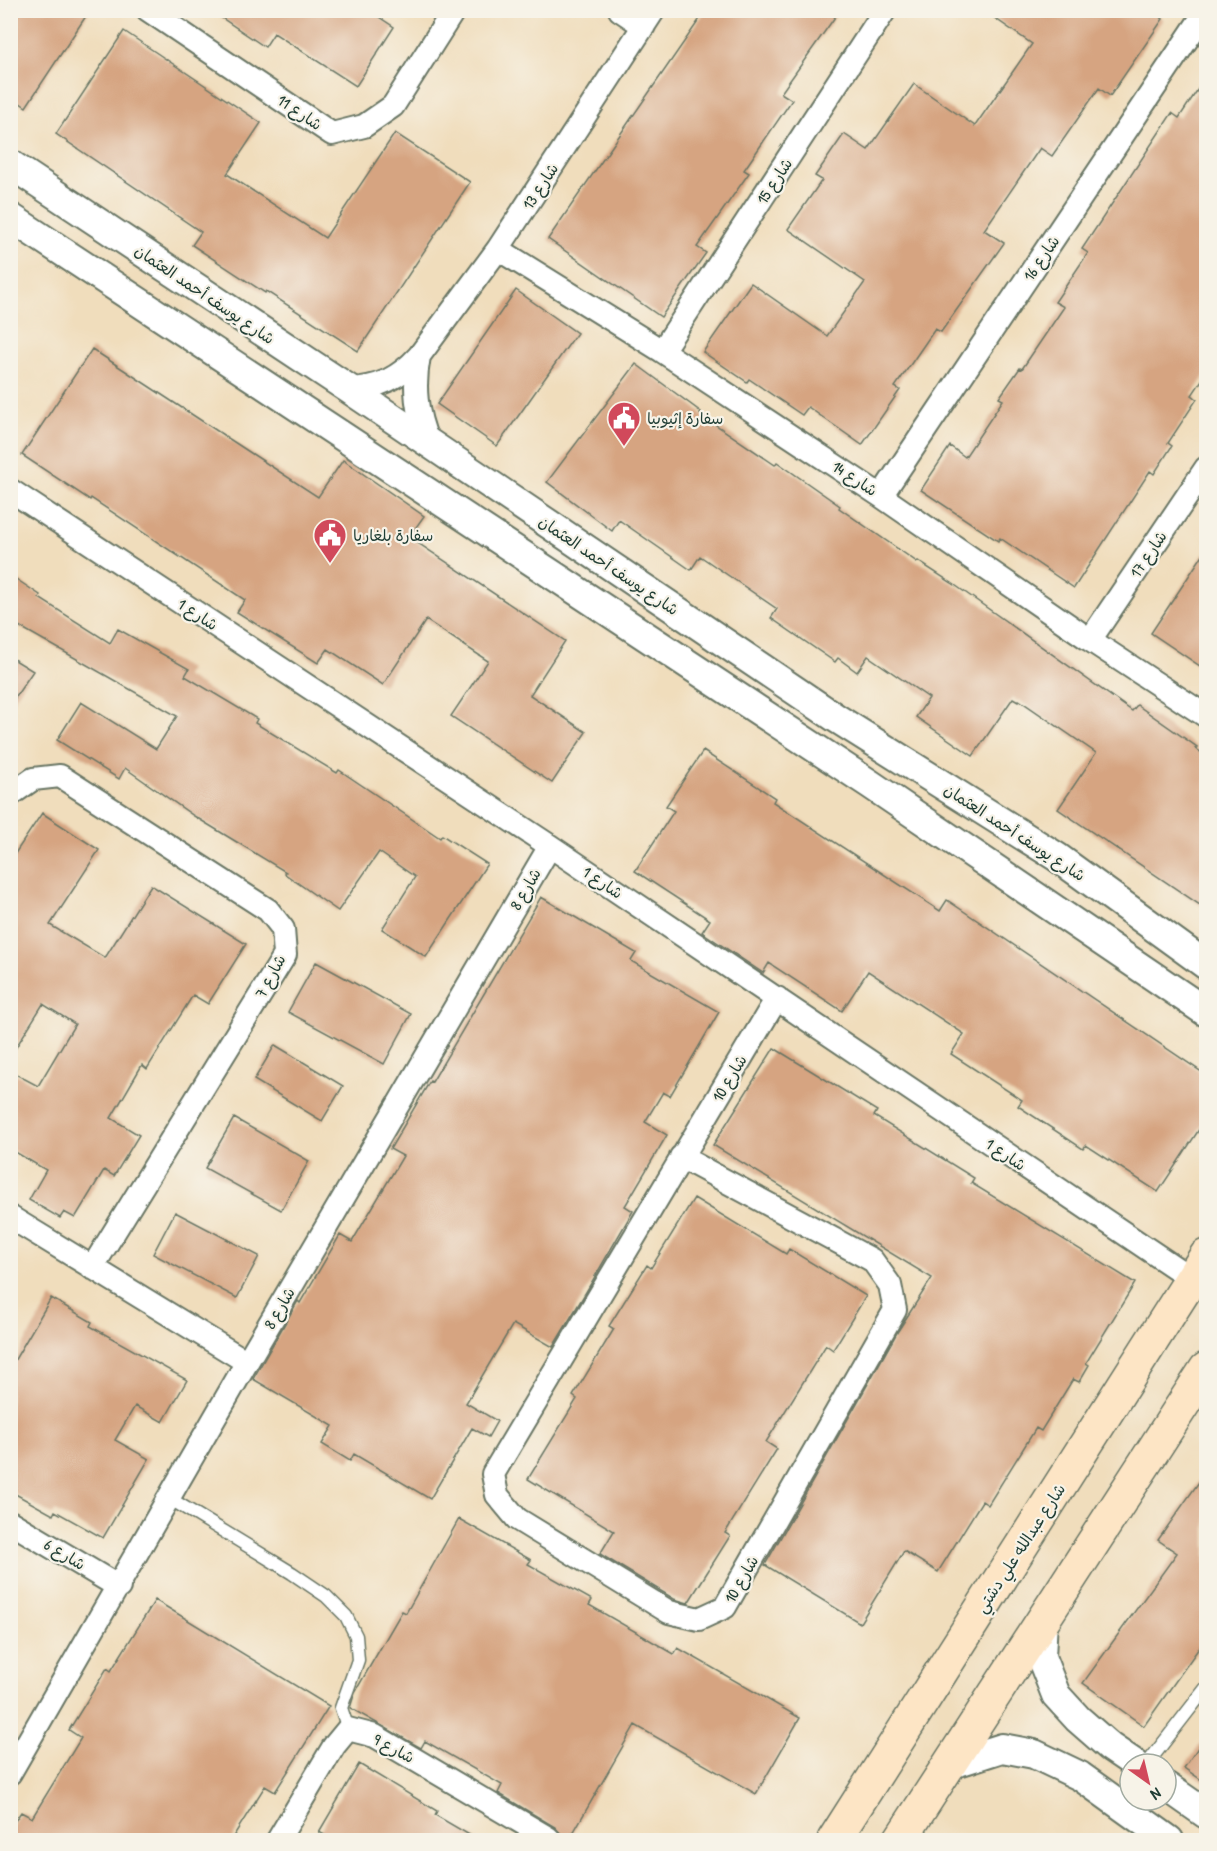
<svg xmlns="http://www.w3.org/2000/svg" width="1217" height="1851" viewBox="0 0 1217 1851" font-family="'Patrick Hand','Playpen Sans Arabic',sans-serif">
  <style>
    .building { fill: #d6a481 }
    .lines { fill: none; stroke-linecap: round; stroke-linejoin: round }
    .service-casing { stroke: #687564; stroke-width: 15 }
    .minor-casing { stroke: #687564; stroke-width: 26 }
    .tertiary-casing { stroke: #687564; stroke-width: 32 }
    .secondary-casing { stroke: #687564; stroke-width: 36 }
    .service { stroke: #fff; stroke-width: 12 }
    .minor { stroke: #fff; stroke-width: 22 }
    .tertiary { stroke: #fff; stroke-width: 28 }
    .secondary { stroke: #fde5c5; stroke-width: 33 }
    .labels { text-anchor: middle; dominant-baseline: central; stroke-width: 4.5; stroke-linejoin: round; paint-order: stroke }
    .street-label { font-size: 16px; fill: #1f3d34; stroke: #f7f3e8 }
    .poi-label { font-size: 16px; fill: #1f3d34; stroke: #f7f3e8; text-anchor: start }
  </style>
  <rect width="100%" height="100%" fill="#f7f3e8"/>
  <filter id="ink" filterUnits="userSpaceOnUse"><feTurbulence type="fractalNoise" baseFrequency=".0167" numOctaves="2"/><feDisplacementMap in="SourceGraphic" scale="12" xChannelSelector="R" yChannelSelector="G"/><feConvolveMatrix kernelMatrix="1 2 1 2 8 2 1 2 1" color-interpolation-filters="sRGB"/></filter>
  <filter id="wash" filterUnits="userSpaceOnUse"><feTurbulence type="fractalNoise" baseFrequency=".008" numOctaves="4" result="noise"/><feDisplacementMap in="SourceGraphic" scale="24" xChannelSelector="R" yChannelSelector="G"/><feGaussianBlur stdDeviation="1.35" result="paint"/><feColorMatrix in="noise" values="0 0 0 0 0 0 0 0 0 0 0 0 0 0 0 0 0 1.4 0 .05"/><feComposite in="paint" operator="in"/></filter>
  <g filter="url(#wash)">
    <rect width="100%" height="100%" fill="#f0ddbc"/>
    <g id="blocks">
      <path class="building" d="M 10,10 L 90,10 L 26,107 L 10,96 Z
        M 210,10 L 384,10 L 379,17 L 394,27 L 356,86 L 274,33 L 265,47 Z
        M 706,10 L 840,10 L 781,93 L 792,100 L 744,170 L 749,173 L 697,247 L 706,253 L 661,317 L 548,239 Z
        M 983,10 L 1151,10 L 1163,19 L 1110,96 L 1099,88 L 1052,156 L 1040,148 L 984,230 L 1004,243 L 941,332 L 935,329 L 895,387 L 900,390 L 862,445 L 808,407 L 802,415 L 749,379 L 747,382 L 703,352 L 751,283 L 827,336 L 865,282 L 788,229 L 822,180 L 815,176 L 844,134 L 868,150 L 914,84 L 975,126 L 1032,44 Z
        M 124,31 L 261,123 L 227,174 L 325,238 L 395,133 L 470,182 L 358,351 L 266,291 L 265,293 L 192,245 L 201,232 L 56,134 Z
        M 1206,77 L 1206,374 L 1192,395 L 1197,399 L 1168,443 L 1172,446 L 1154,474 L 1150,471 L 1074,588 L 1000,538 L 998,541 L 921,490 L 950,446 L 965,457 L 1003,400 L 999,398 L 1020,368 L 1022,369 L 1064,307 L 1055,302 L 1088,253 L 1082,249 L 1172,113 L 1179,118 Z
        M 516,290 L 577,333 L 497,446 L 437,404 Z
        M 92,349 L 318,497 L 343,460 L 424,516 L 409,537 L 565,641 L 530,695 L 586,732 L 552,783 L 451,716 L 488,661 L 426,620 L 383,685 L 328,649 L 318,663 L 237,612 L 245,600 L 91,498 L 90,500 L 22,455 Z
        M 636,364 L 701,412 L 700,414 L 775,465 L 777,462 L 840,506 L 839,508 L 917,562 L 918,561 L 952,583 L 1132,711 L 1137,705 L 1197,747 L 1195,748 L 1206,756 L 1206,909 L 1058,809 L 1096,753 L 1019,700 L 1018,701 L 1013,698 L 973,756 L 916,717 L 929,698 L 868,656 L 857,672 L 838,658 L 835,662 L 771,618 L 777,609 L 700,556 L 691,570 L 619,520 L 612,531 L 547,482 Z
        M 1206,550 L 1206,670 L 1151,633 Z
        M 10,575 L 40,595 L 39,598 L 110,643 L 118,629 L 189,669 L 185,676 L 257,719 L 255,723 L 337,773 L 339,770 L 440,838 L 442,835 L 487,864 L 426,957 L 382,929 L 415,877 L 379,852 L 338,911 L 285,874 L 286,872 L 194,816 L 125,768 L 119,779 L 57,740 L 81,702 L 156,749 L 177,716 L 10,621 Z
        M 10,657 L 33,671 L 10,705 Z
        M 703,751 L 775,798 L 773,802 L 940,911 L 947,900 L 1206,1075 L 1206,1119 L 1158,1192 L 1086,1145 L 1083,1149 L 1018,1106 L 1022,1100 L 951,1054 L 964,1034 L 868,971 L 842,1011 L 769,963 L 763,973 L 702,932 L 710,920 L 635,871 L 674,811 L 666,806 Z
        M 42,813 L 99,850 L 50,925 L 105,958 L 151,885 L 246,944 L 208,1004 L 193,995 L 147,1069 L 142,1065 L 111,1118 L 139,1135 L 114,1176 L 104,1170 L 75,1218 L 64,1212 L 60,1218 L 29,1200 L 46,1170 L 10,1149 L 10,1071 L 38,1086 L 75,1024 L 43,1004 L 10,1057 L 10,861 Z
        M 541,897 L 636,953 L 631,961 L 719,1012 L 670,1096 L 663,1092 L 645,1122 L 667,1135 L 625,1206 L 633,1211 L 586,1292 L 553,1347 L 513,1324 L 466,1403 L 497,1421 L 488,1437 L 472,1428 L 430,1499 L 354,1454 L 350,1461 L 322,1444 L 333,1426 L 253,1379 L 298,1301 L 300,1303 L 340,1235 L 352,1242 L 403,1156 L 390,1149 L 430,1081 L 432,1082 Z
        M 316,962 L 411,1014 L 384,1064 L 288,1012 Z
        M 275,1045 L 343,1086 L 322,1121 L 254,1080 Z
        M 774,1048 L 877,1111 L 874,1116 L 974,1178 L 971,1183 L 1135,1283 L 1086,1363 L 1089,1365 L 1079,1382 L 1073,1379 L 1041,1431 L 1036,1428 L 988,1505 L 982,1501 L 938,1572 L 904,1551 L 860,1623 L 765,1565 L 898,1331 L 932,1278 L 713,1145 Z
        M 234,1118 L 309,1161 L 281,1210 L 205,1168 Z
        M 694,1198 L 786,1254 L 789,1249 L 866,1296 L 833,1350 L 826,1345 L 766,1442 L 777,1449 L 725,1533 L 730,1536 L 688,1603 L 674,1599 L 600,1554 L 614,1531 L 528,1479 L 577,1399 L 573,1396 L 614,1329 L 609,1326 L 647,1265 L 651,1268 Z
        M 175,1212 L 259,1256 L 237,1298 L 153,1254 Z
        M 51,1298 L 92,1322 L 90,1326 L 187,1380 L 163,1422 L 135,1406 L 115,1440 L 149,1459 L 103,1538 L 55,1511 L 53,1515 L 10,1491 L 10,1368 Z
        M 1206,1472 L 1206,1638 L 1144,1726 L 1083,1683 L 1177,1553 L 1158,1540 Z
        M 459,1519 L 531,1560 L 528,1564 L 592,1600 L 589,1605 L 674,1654 L 678,1648 L 800,1718 L 756,1794 L 635,1725 L 569,1840 L 566,1840 L 555,1827 L 498,1793 L 502,1785 L 425,1741 L 421,1748 L 350,1708 L 355,1692 L 402,1611 L 406,1613 Z
        M 155,1600 L 329,1706 L 275,1792 L 265,1786 L 231,1840 L 10,1840 L 10,1828 L 21,1812 L 32,1818 L 81,1738 L 69,1730 L 107,1668 L 111,1671 Z
        M 1206,1736 L 1206,1783 L 1184,1768 Z
        M 359,1764 L 437,1811 L 435,1815 L 478,1840 L 333,1840 L 319,1832 Z"/>
    </g>
  </g>
  <g filter="url(#ink)">
    <use href="#blocks" fill-opacity="0" stroke="#687564" stroke-width="1.5"/>
    <g class="lines">
      <defs>
        <path id="service" d="M 169,1498 L 292,1573 L 326,1596 L 346,1616 L 356,1636 L 358,1660 L 341,1708 L 348,1729
          M 1147,1764 L 1206,1688"/>
        <path id="minor" d="M 148,10 L 332,134 L 364,126 L 393,106 L 454,10
          M 620,10 L 644,26
          M 498,249 L 662,351 L 881,496 L 1090,640 L 1206,716
          M 662,351 L 885,10
          M 419,356 C 413,387 416,413 428,442
          M 349,389 C 379,388 399,378 419,356 L 498,249 L 654,10
          M 10,490 L 550,846 L 1192,1279
          M 881,496 L 1200,20
          M 1090,640 L 1206,468
          M 10,795 L 33,779 L 60,776 L 268,910 L 283,929 L 285,955 L 92,1268
          M 681,1157 L 872,1260 L 890,1285 L 895,1310 L 725,1607 L 699,1619 L 669,1612 L 517,1519 L 497,1495 L 493,1474 L 777,998
          M 10,1217 L 247,1362
          M 10,1522 L 119,1587
          M 10,1773 L 247,1362 L 550,846
          M 278,1840 L 334,1746 L 348,1729 L 375,1736 L 548,1838 L 550,1840"/>
        <path id="tertiary" d="M 10,164 L 349,389 L 836,718 L 1057,857 L 1206,965
          M 10,217 L 870,784 L 1206,1012
          M 1043,1620 L 1041,1657 L 1056,1695 L 1078,1719 L 1110,1747 L 1135,1764
          M 949,1765 L 1002,1748 L 1034,1754 L 1080,1776 L 1169,1840
          M 1166,1786 L 1206,1814"/>
        <path id="secondary" d="M 834,1840 L 1206,1256
          M 900,1840 L 1206,1369"/>
      </defs>
      <use href="#service" class="service-casing"/>
      <use href="#minor" class="minor-casing"/>
      <use href="#tertiary" class="tertiary-casing"/>
      <use href="#secondary" class="secondary-casing"/>
      <use href="#service" class="service"/>
      <use href="#minor" class="minor"/>
      <use href="#tertiary" class="tertiary"/>
      <use href="#secondary" class="secondary"/>
    </g>
  </g>
  <defs>
    <symbol id="civic-pin" viewBox="-11 -11 22 30"><path d="M0 17L-7.5 6A9.5 9.5 0 1 1 7.5 6Z" fill="#d1495b" stroke="#f7f3e8"/><path d="M-.6-6.5H3V-4.5H.6V-3L4-1V1h2V6H-6V1h2V-1L-.6-3ZM-1.2 2.5V6h2.4V2.5Z" fill="#fff"/></symbol>
  </defs>
  <g fill-rule="evenodd">
    <use href="#civic-pin" x="605" y="399" width="38" height="52"/>
    <use href="#civic-pin" x="311" y="516" width="38" height="52"/>
  </g>
  <g class="labels">
    <g class="street-label">
      <text transform="translate(300 112) rotate(34)">شارع 11</text>
      <text transform="translate(774 181) rotate(-57)">شارع 15</text>
      <text transform="translate(540 186) rotate(-57)">شارع 13</text>
      <text transform="translate(1041 258) rotate(-56)">شارع 16</text>
      <text transform="translate(205 294) rotate(34)">شارع يوسف أحمد العثمان</text>
      <text transform="translate(855 478) rotate(33)">شارع 14</text>
      <text transform="translate(1148 554) rotate(-56)">شارع 17</text>
      <text transform="translate(609 565) rotate(34)">شارع يوسف أحمد العثمان</text>
      <text transform="translate(198 614) rotate(33)">شارع 1</text>
      <text transform="translate(1015 832) rotate(33)">شارع يوسف أحمد العثمان</text>
      <text transform="translate(603 882) rotate(34)">شارع 1</text>
      <text transform="translate(525 889) rotate(-60)">شارع 8</text>
      <text transform="translate(270 976) rotate(-62)">شارع 7</text>
      <text transform="translate(729 1078) rotate(-59)">شارع 10</text>
      <text transform="translate(1006 1154) rotate(34)">شارع 1</text>
      <text transform="translate(279 1308) rotate(-60)">شارع 8</text>
      <text transform="translate(1020 1548) rotate(-57)">شارع عبدالله علي دشتي</text>
      <text transform="translate(65 1554) rotate(31)">شارع 6</text>
      <text transform="translate(741 1579) rotate(-60)">شارع 10</text>
      <text transform="translate(394 1748) rotate(28)">شارع 9</text>
    </g>
    <g class="poi-label">
      <text x="647" y="418">سفارة إثيوبيا</text>
      <text x="353" y="535">سفارة بلغاريا</text>
    </g>
  </g>
  <rect width="1217" height="1851" fill="none" stroke="#f7f3e8" stroke-width="36"/>
  <g transform="translate(1148 1782) rotate(146)"><circle r="28" fill="#f7f3e8" stroke="#a1aaa0" stroke-width="1.5"/>
  <path d="M0-4.5L10 22L0 15L-10 22Z" fill="#d1495b"/>
  <text y="-9" font-size="16" font-weight="bold" text-anchor="middle" fill="#1f3d34">N</text>
  </g>
</svg>
